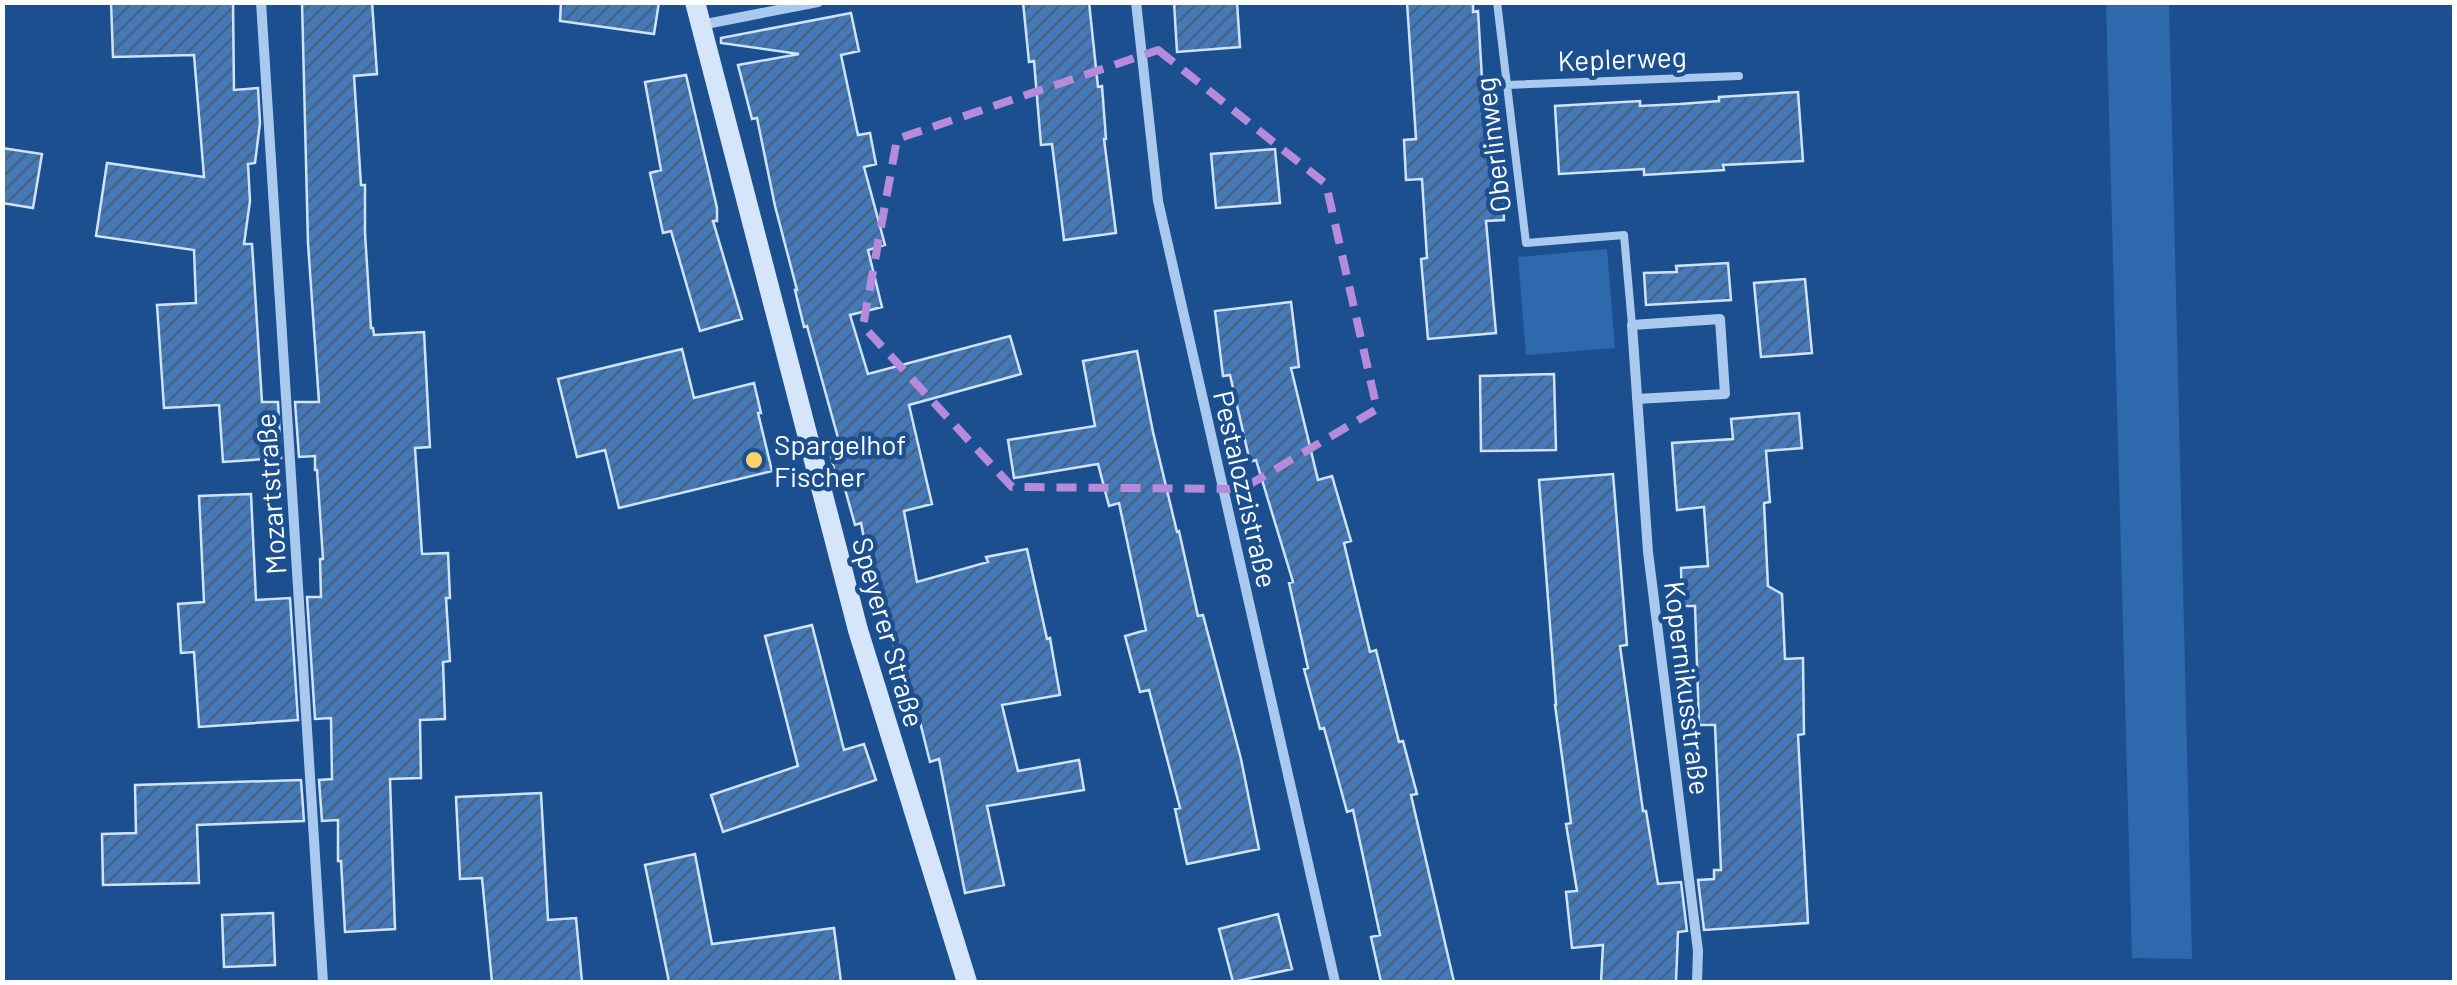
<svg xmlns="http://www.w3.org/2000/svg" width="2457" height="985" viewBox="0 0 2457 985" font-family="Barlow,sans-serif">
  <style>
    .grass { fill: #2e69ad }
    .building { fill: url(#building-hatch); stroke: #cfe3fa; stroke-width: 2.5 }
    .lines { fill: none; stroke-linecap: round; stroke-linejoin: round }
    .lane { stroke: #a9c9ee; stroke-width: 8 }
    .street { stroke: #a9c9ee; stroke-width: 10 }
    .secondary { stroke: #d6e6fa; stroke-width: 20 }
    .marked { fill: none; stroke: #b68bdc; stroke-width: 8; stroke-dasharray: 20 12; stroke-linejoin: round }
    .poi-dot { fill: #ffd166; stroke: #1b4f8f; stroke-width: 4 }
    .labels { text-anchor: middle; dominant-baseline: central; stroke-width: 9; stroke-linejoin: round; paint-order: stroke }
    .street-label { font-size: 28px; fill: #fff; stroke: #1b4f8f }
    .poi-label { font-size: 28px; fill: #fff; stroke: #1b4f8f; text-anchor: start }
  </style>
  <defs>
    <pattern id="building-hatch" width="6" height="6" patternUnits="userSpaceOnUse" patternTransform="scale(2.5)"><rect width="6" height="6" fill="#4478b7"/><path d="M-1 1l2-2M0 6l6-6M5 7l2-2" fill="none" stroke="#486282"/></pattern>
  </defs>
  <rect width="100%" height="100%" fill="#1b4f8f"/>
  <path class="grass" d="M 2106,3 L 2169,3 L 2192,959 L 2132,958 Z
    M 1607,249 L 1615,348 L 1526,355 L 1518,257 Z"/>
  <path class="building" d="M 111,2 L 233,2 L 234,90 L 258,88 L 260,123 L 255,163 L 248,164 L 250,201 L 244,244 L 252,244 L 262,402 L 278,402 L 281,458 L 223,462 L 219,405 L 164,408 L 157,305 L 196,303 L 194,250 L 96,236 L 107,163 L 204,177 L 194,55 L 113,57 Z
    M 302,2 L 372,2 L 377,74 L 354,76 L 361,185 L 365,185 L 365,233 L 371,328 L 373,328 L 374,335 L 424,332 L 430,447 L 415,448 L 422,554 L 448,553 L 450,598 L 446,598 L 450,661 L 443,662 L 445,719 L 420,720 L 421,778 L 390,779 L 395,929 L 345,932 L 341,861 L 338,861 L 338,820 L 322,821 L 319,780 L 332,779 L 331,718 L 315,719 L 307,597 L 321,597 L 320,559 L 323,559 L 317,470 L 315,470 L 315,456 L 299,457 L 295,402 L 319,402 L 308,243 Z
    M 561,2 L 659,2 L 654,34 L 560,21 Z
    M 1023,2 L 1089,2 L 1098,87 L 1102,86 L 1106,139 L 1104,139 L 1116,233 L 1064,240 L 1052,144 L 1041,145 L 1034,61 L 1029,62 Z
    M 1174,2 L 1237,2 L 1240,47 L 1177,52 Z
    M 1407,2 L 1473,2 L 1473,12 L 1478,11 L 1483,96 L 1488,95 L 1492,175 L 1502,174 L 1504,220 L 1486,221 L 1496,333 L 1428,339 L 1421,259 L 1427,258 L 1422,179 L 1406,180 L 1404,140 L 1416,139 Z
    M 851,13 L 859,51 L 841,55 L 858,135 L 870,133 L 876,164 L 864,167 L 885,245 L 868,250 L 882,307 L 850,315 L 868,374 L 1010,336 L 1021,374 L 909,405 L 932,504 L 904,511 L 917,582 L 988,562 L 986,557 L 1027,549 L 1047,639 L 1050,638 L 1060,695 L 1002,705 L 1018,771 L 1079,760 L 1084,790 L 987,806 L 1004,885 L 965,893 L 939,759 L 930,762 L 918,714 L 909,717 L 888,622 L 875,573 L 871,574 L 861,523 L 855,525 L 843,482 L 837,483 L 829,447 L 840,445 L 807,326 L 804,327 L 795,290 L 797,290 L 775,206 L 757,118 L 752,119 L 738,65 L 799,54 L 721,43 L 721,38 Z
    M 686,75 L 717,208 L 717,221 L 713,221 L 742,319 L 700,331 L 671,231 L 663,233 L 650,173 L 661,170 L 645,82 Z
    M 1798,92 L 1803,161 L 1723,165 L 1724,170 L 1644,175 L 1644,169 L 1559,174 L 1555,106 L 1640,101 L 1640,106 L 1680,104 L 1719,101 L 1719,97 Z
    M 2,148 L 42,154 L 33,208 L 2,203 Z
    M 1275,149 L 1280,203 L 1216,208 L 1211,154 Z
    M 1728,263 L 1731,300 L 1646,305 L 1644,273 L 1677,272 L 1676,266 Z
    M 1805,279 L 1812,353 L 1761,357 L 1754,283 Z
    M 1291,302 L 1299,367 L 1291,368 L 1318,480 L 1332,476 L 1351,541 L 1344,543 L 1370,652 L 1376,650 L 1399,742 L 1403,741 L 1417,794 L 1411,795 L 1454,982 L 1381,982 L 1371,937 L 1380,935 L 1353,810 L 1347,812 L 1324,728 L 1320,729 L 1304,669 L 1308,668 L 1289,583 L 1293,582 L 1256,460 L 1250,462 L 1230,375 L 1223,376 L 1215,311 Z
    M 682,349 L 694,398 L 754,383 L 761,413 L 758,413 L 772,471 L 619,508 L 605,450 L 577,457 L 558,379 Z
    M 1137,351 L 1153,432 L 1177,532 L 1179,531 L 1198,616 L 1203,615 L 1241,759 L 1259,849 L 1187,864 L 1175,809 L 1180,808 L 1149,690 L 1140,692 L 1125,636 L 1146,630 L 1119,503 L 1109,506 L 1098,464 L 1014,478 L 1008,440 L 1095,426 L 1083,361 Z
    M 1554,374 L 1556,450 L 1481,451 L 1480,376 Z
    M 1799,413 L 1802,448 L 1766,451 L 1770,502 L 1764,503 L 1768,586 L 1782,594 L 1785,659 L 1803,658 L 1804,734 L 1798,735 L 1808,923 L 1704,930 L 1698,880 L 1714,879 L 1714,870 L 1721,870 L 1715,725 L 1699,725 L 1695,606 L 1682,606 L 1681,568 L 1708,566 L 1704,507 L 1677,510 L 1672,443 L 1733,439 L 1731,419 Z
    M 1613,474 L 1627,645 L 1620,646 L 1643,811 L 1646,811 L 1658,884 L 1681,882 L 1687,931 L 1678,932 L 1676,982 L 1601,982 L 1603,945 L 1572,948 L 1566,892 L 1577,891 L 1566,824 L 1571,823 L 1555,705 L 1556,705 L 1539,480 Z
    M 251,494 L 256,600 L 290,598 L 298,720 L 199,727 L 194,652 L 181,653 L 178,604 L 204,602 L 199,496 Z
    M 812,625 L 844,750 L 864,744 L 876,780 L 723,832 L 711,795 L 798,766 L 765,636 Z
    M 301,780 L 304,821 L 197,825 L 199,883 L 103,885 L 102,834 L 136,833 L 135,785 Z
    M 541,793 L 548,920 L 576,918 L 582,982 L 492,982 L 482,878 L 460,879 L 456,797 Z
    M 695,854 L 712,944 L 834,928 L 841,982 L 669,982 L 645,865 Z
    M 273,913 L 275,965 L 224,967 L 222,915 Z
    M 1278,914 L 1292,969 L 1233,982 L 1219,929 Z"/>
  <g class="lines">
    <path class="lane" d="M 1497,2 L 1526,243 L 1624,235 L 1632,325
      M 1507,85 L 1739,76"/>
    <path class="street" d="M 261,2 L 323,982
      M 1136,2 L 1158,201 L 1335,982
      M 701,25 L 818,2
      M 1637,399 L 1725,394 L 1720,319 L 1632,325 L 1648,552 L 1698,951 L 1697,982"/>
    <path class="secondary" d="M 695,2 L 858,630 L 967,982"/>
  </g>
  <path class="marked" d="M 1158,50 L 1326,184 L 1377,409 L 1242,489 L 1012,487 L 863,326 L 897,139 Z"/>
  <circle class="poi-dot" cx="754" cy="460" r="10"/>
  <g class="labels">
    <g class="street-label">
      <text transform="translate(1622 58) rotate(-2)">Keplerweg</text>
      <text transform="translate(1492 145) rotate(-97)">Oberlinweg</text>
      <text transform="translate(1246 489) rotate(77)">Pestalozzistraße</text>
      <text transform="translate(270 494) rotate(-94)">Mozartstraße</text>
      <text transform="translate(889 632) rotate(74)">Speyerer Straße</text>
      <text transform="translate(1688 688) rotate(83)">Kopernikusstraße</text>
    </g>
    <g class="poi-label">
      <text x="774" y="444">Spargelhof<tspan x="774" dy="32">Fischer</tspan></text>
    </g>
  </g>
  <rect width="2457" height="985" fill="none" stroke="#ffffff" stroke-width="10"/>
</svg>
